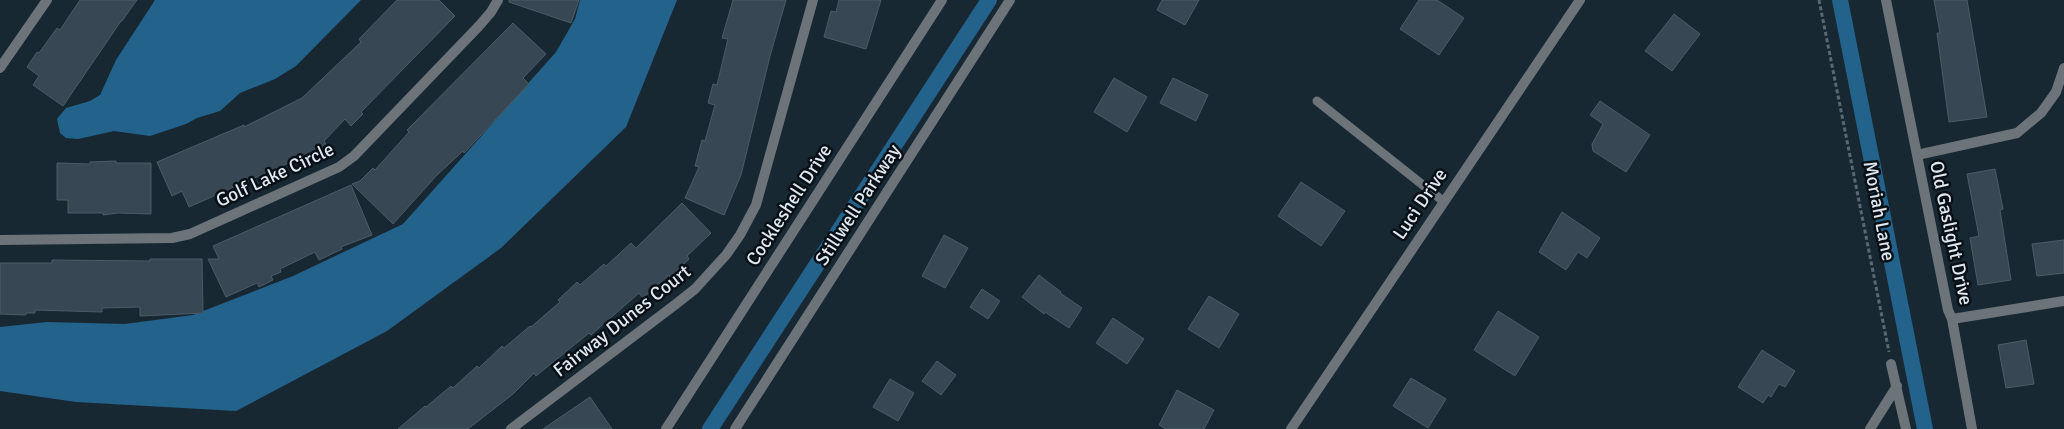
<svg xmlns="http://www.w3.org/2000/svg" width="2064" height="429" viewBox="0 0 2064 429" font-family="Signika,sans-serif">
  <style>
    .water { fill: #23628b }
    .lines { fill: none; stroke-linecap: round; stroke-linejoin: round }
    .canal { stroke: #23628b; stroke-width: 16 }
    .building { fill: #374854; stroke: #4b5c69 }
    .path { stroke: #5a6872; stroke-width: 3; stroke-dasharray: 4 2.5; stroke-linecap: butt }
    .lane { stroke: #6c747a; stroke-width: 9 }
    .street { stroke: #6c747a; stroke-width: 10 }
    .labels { text-anchor: middle; dominant-baseline: central; stroke-width: 5; stroke-linejoin: round; paint-order: stroke }
    .street-label { font-size: 19px; fill: #dfe9f1; stroke: #091015 }
  </style>
  <rect width="100%" height="100%" fill="#182833"/>
  <path class="water" d="M 155,0 L 361,0 L 296,66 L 275,79 L 240,93 L 220,111 L 197,118 L 186,124 L 150,136 L 114,131 L 78,139 L 66,138 L 60,133 L 57,119 L 66,108 L 90,101 L 100,95 L 116,60 Z
    M 580,0 L 677,0 L 626,127 L 501,248 L 387,331 L 236,411 L 76,402 L 0,391 L 0,327 L 47,322 L 125,324 L 193,315 L 293,276 L 403,224 L 556,52 L 575,19 Z"/>
  <g class="lines">
    <path class="canal" d="M 1840,0 L 1925,429
      M 710,429 L 989,0"/>
  </g>
  <path class="building" d="M 80,0 L 137,0 L 122,21 L 121,21 L 63,106 L 33,85 L 39,76 L 27,67 L 37,52 L 39,53 L 57,28 L 60,30 Z
    M 397,0 L 439,0 L 455,16 L 361,112 L 363,114 L 351,126 L 345,119 L 324,141 L 327,146 L 189,207 L 182,191 L 172,196 L 157,162 L 244,125 L 244,127 L 302,98 L 361,42 L 359,39 Z
    M 509,0 L 579,0 L 571,23 L 509,2 Z
    M 733,0 L 786,0 L 770,56 L 741,175 L 724,215 L 685,198 L 699,167 L 695,166 L 702,140 L 705,141 L 715,105 L 708,103 L 713,84 L 717,85 L 728,39 L 722,38 Z
    M 839,0 L 881,0 L 866,49 L 824,37 L 831,11 L 836,12 Z
    M 1162,0 L 1199,0 L 1185,25 L 1157,10 Z
    M 1419,0 L 1437,0 L 1464,18 L 1439,55 L 1400,29 Z
    M 1934,0 L 1967,0 L 1987,117 L 1949,122 L 1937,33 L 1940,33 Z
    M 1674,14 L 1700,34 L 1672,71 L 1645,51 Z
    M 513,23 L 546,54 L 523,78 L 529,84 L 464,153 L 463,151 L 437,175 L 393,224 L 352,184 L 360,181 L 373,168 L 375,170 L 409,132 L 407,130 Z
    M 1114,78 L 1147,97 L 1127,132 L 1094,112 Z
    M 1173,78 L 1208,95 L 1196,121 L 1160,103 Z
    M 1600,101 L 1650,135 L 1626,172 L 1593,151 L 1592,144 L 1603,124 L 1590,115 Z
    M 116,161 L 116,163 L 151,163 L 151,214 L 118,213 L 103,215 L 103,213 L 68,213 L 68,200 L 57,200 L 57,163 L 90,164 L 90,162 Z
    M 1995,169 L 2003,209 L 2000,210 L 2011,280 L 1978,285 L 1970,238 L 1979,236 L 1967,174 Z
    M 1301,182 L 1345,211 L 1321,246 L 1278,216 Z
    M 351,185 L 372,235 L 341,247 L 342,249 L 319,260 L 315,252 L 280,269 L 281,272 L 271,276 L 273,280 L 259,287 L 257,283 L 226,297 L 208,259 L 219,259 L 213,246 Z
    M 682,203 L 711,233 L 687,256 L 689,259 L 670,277 L 669,275 L 643,298 L 639,293 L 591,335 L 589,333 L 536,376 L 534,373 L 513,394 L 468,429 L 398,429 L 425,406 L 426,407 L 451,386 L 453,388 L 477,366 L 479,368 L 502,346 L 504,348 L 530,326 L 531,327 L 560,302 L 558,300 L 577,282 L 580,285 L 604,264 L 606,266 L 631,243 L 636,248 Z
    M 1562,212 L 1600,238 L 1587,258 L 1578,252 L 1566,270 L 1539,252 Z
    M 944,235 L 968,248 L 945,288 L 922,276 Z
    M 2064,240 L 2064,273 L 2037,276 L 2032,244 Z
    M 150,259 L 202,259 L 203,313 L 140,316 L 140,307 L 102,308 L 102,312 L 35,310 L 35,313 L 26,313 L 26,315 L 0,314 L 0,263 L 52,263 L 52,260 L 150,261 Z
    M 1039,275 L 1061,292 L 1060,293 L 1082,308 L 1069,328 L 1045,312 L 1044,314 L 1022,297 Z
    M 982,289 L 1000,301 L 988,319 L 970,307 Z
    M 1209,296 L 1239,314 L 1219,348 L 1188,329 Z
    M 1498,311 L 1539,337 L 1515,376 L 1474,350 Z
    M 1113,318 L 1144,339 L 1127,364 L 1096,343 Z
    M 2026,340 L 2034,384 L 2006,388 L 1998,345 Z
    M 1762,350 L 1795,371 L 1785,387 L 1779,384 L 1771,397 L 1768,395 L 1763,403 L 1738,387 Z
    M 937,361 L 956,375 L 941,395 L 922,381 Z
    M 1411,378 L 1446,399 L 1428,428 L 1393,406 Z
    M 890,379 L 914,393 L 898,421 L 873,407 Z
    M 1177,390 L 1214,410 L 1204,429 L 1166,429 L 1159,425 Z
    M 590,397 L 612,429 L 543,429 Z"/>
  <g class="lines">
    <path class="path" d="M 1819,0 L 1889,352"/>
    <path class="lane" d="M 1317,101 L 1443,201"/>
    <path class="street" d="M 1886,0 L 1948,310 L 1952,319 L 1972,429
      M 0,68 L 47,0
      M 1917,155 L 2017,133 L 2041,113 L 2056,92 L 2064,68
      M 0,240 L 172,238 L 190,234 L 339,167 L 354,156 L 479,26 L 491,12 L 498,0
      M 1952,319 L 2064,301
      M 1891,364 L 1906,429
      M 511,429 L 676,304 L 695,289 L 726,255 L 740,235 L 756,205 L 813,0
      M 666,429 L 942,0
      M 735,429 L 1010,0
      M 1291,429 L 1580,0
      M 1870,429 L 1897,386"/>
  </g>
  <g class="labels">
    <g class="street-label">
      <text transform="translate(275 175) rotate(-25)">Golf Lake Circle</text>
      <text transform="translate(1420 204) rotate(-56)">Luci Drive</text>
      <text transform="translate(789 205) rotate(-57)">Cockleshell Drive</text>
      <text transform="translate(858 205) rotate(-57)">Stillwell Parkway</text>
      <text transform="translate(1879 211) rotate(79)">Moriah Lane</text>
      <text transform="translate(1951 233) rotate(78)">Old Gaslight Drive</text>
      <text transform="translate(622 321) rotate(-38)">Fairway Dunes Court</text>
    </g>
  </g>
</svg>
